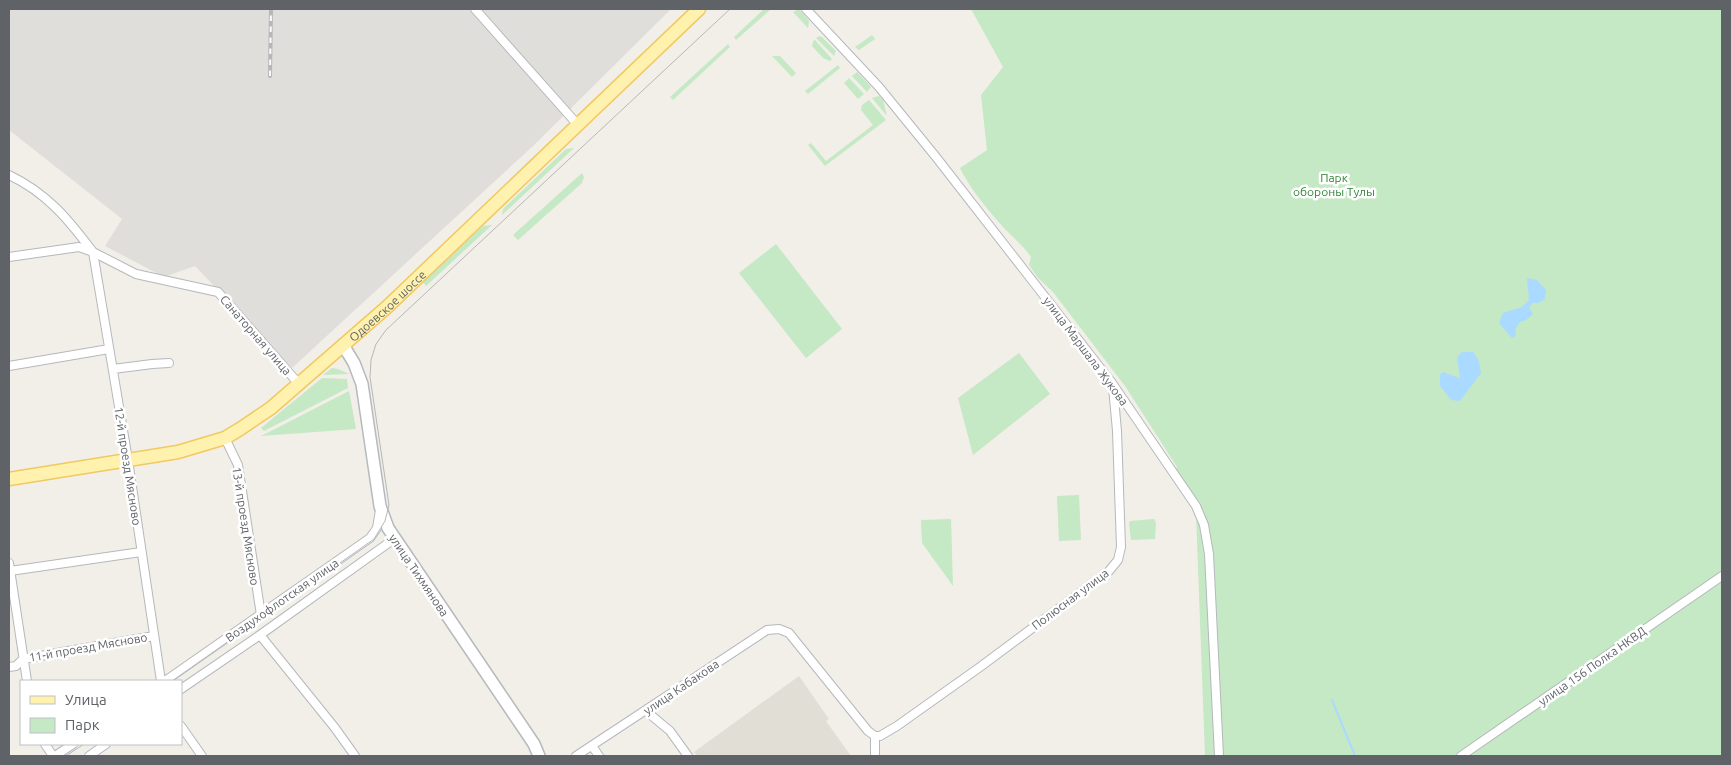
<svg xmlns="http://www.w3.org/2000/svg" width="1731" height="765" viewBox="0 0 1731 765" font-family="Ubuntu,sans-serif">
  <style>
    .industrial { fill: #e0deda }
    .education { fill: #e1ded6 }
    .green { fill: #c5e8c5 }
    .water { fill: #aadaff }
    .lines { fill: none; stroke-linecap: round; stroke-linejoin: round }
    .stream { stroke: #aadaff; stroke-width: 2 }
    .street-casing { stroke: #b5b8bc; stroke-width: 10 }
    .secondary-casing { stroke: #b6babf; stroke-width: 14 }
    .primary-casing { stroke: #f2c960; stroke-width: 15 }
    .street { stroke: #fff; stroke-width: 8 }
    .secondary { stroke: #fff; stroke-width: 11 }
    .primary { stroke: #fff2af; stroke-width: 12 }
    .tram { stroke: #b6b7b8; stroke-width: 1 }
    .rail-casing { stroke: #b6b7b8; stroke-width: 4 }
    .rail { stroke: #fff; stroke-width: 2; stroke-dasharray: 5.5; stroke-linecap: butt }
    .labels { text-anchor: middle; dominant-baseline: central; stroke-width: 5; stroke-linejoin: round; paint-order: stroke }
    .park-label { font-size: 12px; fill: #348238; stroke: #fff }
    .street-label { font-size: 12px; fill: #5f6368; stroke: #fff }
  </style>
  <rect width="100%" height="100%" fill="#f1efe8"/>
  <path class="industrial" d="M 9,9 L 671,9 L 533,146 L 292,368 L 195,266 L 164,277 L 105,246 L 122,219 L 9,130 Z"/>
  <path class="education" d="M 799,676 L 829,719 L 826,721 L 851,756 L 697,756 L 694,752 Z"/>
  <path class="green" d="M 764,9 L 771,9 L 736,40 L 734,37 Z
    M 971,9 L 1722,9 L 1722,756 L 1205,756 L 1196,513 L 1172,477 L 1177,467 L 1125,386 L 1053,292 L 1038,278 L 1029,265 L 1031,257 C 1024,246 1013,238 1004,228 C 988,210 971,190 960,168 L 987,150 L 981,95 L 1003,67 Z
    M 797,10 L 800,10 L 809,21 L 808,28 L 793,12 Z
    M 872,35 L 875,39 L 859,50 L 855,47 Z
    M 819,36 L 822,37 L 836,51 L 834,56 L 816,38 Z
    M 814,39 L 832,59 L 830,61 L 823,58 L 812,46 Z
    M 728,44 L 730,47 L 673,100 L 670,97 Z
    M 772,56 L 780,56 L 796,73 L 792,77 Z
    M 838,65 L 840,68 L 808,94 L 805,91 Z
    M 857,72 L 871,87 L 867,92 L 852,76 Z
    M 849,78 L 864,94 L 858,99 L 844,83 Z
    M 879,96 L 883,100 L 887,116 L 872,98 Z
    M 869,100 L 886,120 L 825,166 L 808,145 L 811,143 L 826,161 L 873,125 L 861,110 L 862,105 Z
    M 574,148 L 502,215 L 503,209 L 566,149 Z
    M 582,173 L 584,177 L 582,183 L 518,240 L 513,235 Z
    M 492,225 L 426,286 L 423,282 L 483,226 Z
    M 776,244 L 842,329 L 806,358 L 739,273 Z
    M 1019,353 L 1050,394 L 973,455 L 958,398 Z
    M 332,368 L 338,369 L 349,374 L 323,375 Z
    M 322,378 L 347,379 L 348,388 L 264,431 L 261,428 Z
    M 349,391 L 356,429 L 261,436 L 269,432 Z
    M 1079,495 L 1081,540 L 1059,541 L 1057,496 Z
    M 951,519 L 953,586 L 922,543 L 921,520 Z
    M 1154,519 L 1156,523 L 1155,539 L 1131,540 L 1129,523 L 1130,521 Z"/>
  <path class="water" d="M 1527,278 L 1537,280 L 1546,290 L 1545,299 L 1538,303 L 1533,303 L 1529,307 L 1533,314 L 1526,320 L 1520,322 L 1515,330 L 1516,336 L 1512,338 L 1499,323 L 1503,313 L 1522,307 L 1529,300 Z
    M 1462,352 L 1473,352 L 1479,361 L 1481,373 L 1460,401 L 1451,400 L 1440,386 L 1440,375 L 1443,372 L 1460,378 L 1457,358 Z"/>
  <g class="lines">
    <path class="stream" d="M 1332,700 L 1355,756"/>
    <defs>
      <path id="street" d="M 475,9 L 578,125
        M 806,9 L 879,87 L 936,157 L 1112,383 L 1196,506 L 1204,525 L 1209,554 L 1219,756
        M 9,175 C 47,193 68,219 93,252 L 128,460 L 161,681
        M 9,257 L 79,247 L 93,252 L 136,274 L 218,292 L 299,384
        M 9,366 L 109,349
        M 113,369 L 152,364 L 169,363
        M 225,438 L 238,465 L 261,615
        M 9,563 L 27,681
        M 10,571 L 141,552
        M 260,635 L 335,728 L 355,756
        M 9,667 L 16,666 L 23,659 L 154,636
        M 165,681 L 370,538 L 377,528 L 380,510
        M 181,689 L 260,635 L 394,539
        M 646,711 L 670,731 L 688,756
        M 181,726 L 202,756
        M 875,736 L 880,736 L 897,726 L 980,667 L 1109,571 L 1118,560 L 1121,547 L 1117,431 L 1113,387
        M 875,736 L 875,756
        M 45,744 L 53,756
        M 592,746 L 599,756
        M 55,756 L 73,744
        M 89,756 L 106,744
        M 576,756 L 767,630 L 779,629 L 789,633 L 868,731 L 875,736
        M 1461,756 L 1722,576"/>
      <path id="secondary" d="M 343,345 L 354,363 L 362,384 L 380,506 L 388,528 L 534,744 L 539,756"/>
      <g id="primary">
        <path id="s1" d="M 9,479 L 178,452 L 225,438 L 240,429 L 271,408 L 387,307 L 699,9"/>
      </g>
    </defs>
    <use href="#street" class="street-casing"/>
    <use href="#secondary" class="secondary-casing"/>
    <use href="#primary" class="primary-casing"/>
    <use href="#street" class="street"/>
    <use href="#secondary" class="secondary"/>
    <use href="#primary" class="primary"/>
    <path class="tram" d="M 172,681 L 374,539 L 385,521 L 389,505 L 370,377 L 371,360 L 376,344 L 386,330 L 730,9
      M 66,756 L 84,744"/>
    <defs>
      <path id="rail" d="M 270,76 L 271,9"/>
    </defs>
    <use href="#rail" class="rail-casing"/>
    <use href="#rail" class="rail"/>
  </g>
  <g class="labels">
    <g class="park-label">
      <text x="1334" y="177">Парк<tspan x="1334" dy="14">обороны Тулы</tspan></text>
    </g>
    <g class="street-label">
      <text stroke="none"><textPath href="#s1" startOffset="430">Одоевское шоссе</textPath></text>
      <text transform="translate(256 335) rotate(49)">Санаторная улица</text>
      <text transform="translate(1086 351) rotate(53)">улица Маршала Жукова</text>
      <text transform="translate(128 466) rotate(81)">12-й проезд Мясново</text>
      <text transform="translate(246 526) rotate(81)">13-й проезд Мясново</text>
      <text transform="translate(419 575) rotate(56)">улица Тихмянова</text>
      <text transform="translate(1070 599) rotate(-37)">Полюсная улица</text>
      <text transform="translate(282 600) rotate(-35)">Воздухофлотская улица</text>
      <text transform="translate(88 647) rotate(-10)">11-й проезд Мясново</text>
      <text transform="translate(1592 666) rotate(-35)">улица 156 Полка НКВД</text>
      <text transform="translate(681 687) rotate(-34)">улица Кабакова</text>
    </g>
  </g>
  <rect width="1731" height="765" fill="none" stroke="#5f6368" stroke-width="20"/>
  <rect x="20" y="680" width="162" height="65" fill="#ffffff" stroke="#bfc1c3"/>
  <rect x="30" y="696" width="25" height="8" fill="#fff2af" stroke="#bfc1c3"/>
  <text x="65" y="705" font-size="15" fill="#5f6368">Улица</text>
  <rect x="30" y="718" width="25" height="15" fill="#c5e8c5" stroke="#bfc1c3"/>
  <text x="65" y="730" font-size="15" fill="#5f6368">Парк</text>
</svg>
